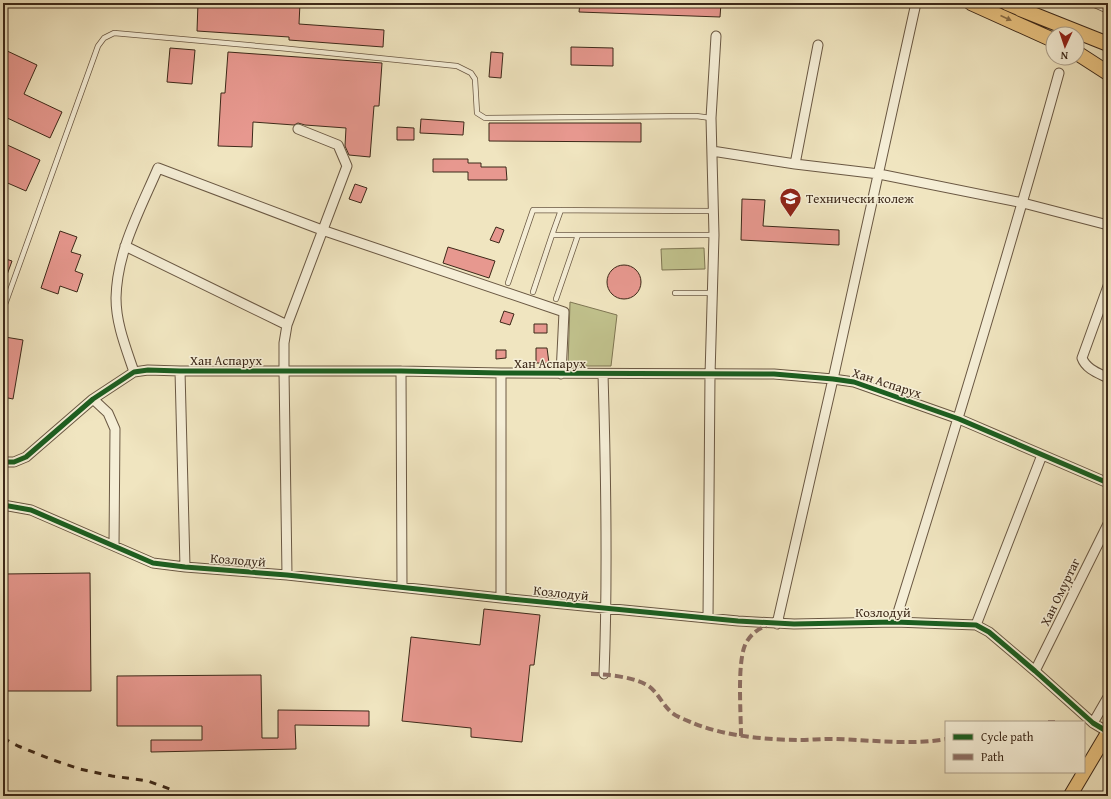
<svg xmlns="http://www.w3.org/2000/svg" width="1111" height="799" viewBox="0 0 1111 799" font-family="'Gentium Book Plus',serif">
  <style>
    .green { fill: #c1c28d; stroke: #7f7653 }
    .building { fill: #e7988f; stroke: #3d2919 }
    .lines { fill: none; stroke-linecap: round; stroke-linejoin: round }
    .service-casing { stroke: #6a5843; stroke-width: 6 }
    .minor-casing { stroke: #6a5843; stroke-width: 11 }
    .primary-casing { stroke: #3d2919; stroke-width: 15 }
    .trunk-casing { stroke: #3d2919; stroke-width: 16 }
    .service { stroke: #f5eed6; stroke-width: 4.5 }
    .minor { stroke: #f5eed6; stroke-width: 9 }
    .primary { stroke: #e8c280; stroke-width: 13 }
    .trunk { stroke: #e8c280; stroke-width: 14 }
    .rail { stroke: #3d2919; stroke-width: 3; stroke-dasharray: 7 7; stroke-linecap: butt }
    .quiet { stroke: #8d6e63; stroke-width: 4; stroke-dasharray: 8 4; stroke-linecap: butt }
    .cycleway-casing { stroke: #f5eed6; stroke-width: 8 }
    .cycleway { stroke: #1b5e20; stroke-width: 5 }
    .oneway { fill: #8a6e47 }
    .labels { text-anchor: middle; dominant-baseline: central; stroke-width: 3; stroke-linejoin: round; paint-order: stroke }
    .poi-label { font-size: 13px; fill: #3d2919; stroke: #f5eed6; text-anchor: start }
    .street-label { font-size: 13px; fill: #3d2919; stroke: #f5eed6 }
  </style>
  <rect width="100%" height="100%" fill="#f0e5c0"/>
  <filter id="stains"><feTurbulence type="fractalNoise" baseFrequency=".005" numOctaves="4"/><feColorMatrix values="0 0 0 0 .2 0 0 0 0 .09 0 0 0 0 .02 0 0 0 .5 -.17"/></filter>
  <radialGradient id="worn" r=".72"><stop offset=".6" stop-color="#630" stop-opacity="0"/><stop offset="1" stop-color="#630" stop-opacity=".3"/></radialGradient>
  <path class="green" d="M 704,248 L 705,269 L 662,270 L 661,249 Z
    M 570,302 L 617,315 L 611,366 L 568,366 Z"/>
  <path class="building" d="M 198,3 L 300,3 L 299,24 L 384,30 L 383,47 L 289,40 L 289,37 L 197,31 Z
    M 580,3 L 721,3 L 720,17 L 579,12 Z
    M 571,47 L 613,48 L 613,66 L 571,65 Z
    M 170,48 L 195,50 L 192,84 L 167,82 Z
    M 3,49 L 37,65 L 24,94 L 62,112 L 50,138 L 3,116 Z
    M 228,52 L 382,63 L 379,106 L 374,106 L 370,157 L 349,155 L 345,146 L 346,128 L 305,125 L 298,123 L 294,125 L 253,122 L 252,147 L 218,146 L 221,93 L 225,93 Z
    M 491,52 L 503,53 L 501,78 L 489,77 Z
    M 421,119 L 464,122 L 463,135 L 420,133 Z
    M 489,123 L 641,123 L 641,142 L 489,141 Z
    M 397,127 L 414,128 L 414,140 L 397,140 Z
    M 3,143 L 40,160 L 26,191 L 3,181 Z
    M 433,159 L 468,159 L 468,163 L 481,163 L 481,167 L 506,167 L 507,180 L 468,180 L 468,172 L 433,172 Z
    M 355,184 L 367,188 L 361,203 L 349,199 Z
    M 742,199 L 765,200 L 763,226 L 839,230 L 839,245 L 741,240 Z
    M 496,227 L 504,230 L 499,243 L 490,240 Z
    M 60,231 L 77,237 L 71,252 L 81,255 L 75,271 L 83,274 L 77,292 L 60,286 L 58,294 L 41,288 Z
    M 448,247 L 495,261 L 489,278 L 443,263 Z
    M 3,258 L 12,261 L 4,283 L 3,283 Z
    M607 282a17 17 0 1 1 34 0a17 17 0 1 1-34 0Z
    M 504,311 L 514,314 L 510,325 L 500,322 Z
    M 534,324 L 547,324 L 547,333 L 534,333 Z
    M 5,337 L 23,340 L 13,399 L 3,397 L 3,346 Z
    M 536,348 L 547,348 L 549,363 L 536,363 Z
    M 496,350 L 506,350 L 506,358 L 496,359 Z
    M 90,573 L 91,691 L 3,691 L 3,574 Z
    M 484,609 L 540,615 L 534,665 L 530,665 L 522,742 L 471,737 L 471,728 L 402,721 L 411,637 L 480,645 Z
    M 261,675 L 262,738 L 278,738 L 278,710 L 369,711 L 369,726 L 295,725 L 296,749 L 151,752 L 151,740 L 202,740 L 202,726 L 117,726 L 117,676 Z"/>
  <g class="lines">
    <defs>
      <path id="service" d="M 1090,3 L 1108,11
        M 552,235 L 561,210
        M 508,283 L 533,210 L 713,211
        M 533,292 L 552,235 L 714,235
        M 675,293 L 712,293
        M 556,299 L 578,235
        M 3,310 L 98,46 L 104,38 L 114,33 L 280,48 L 457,66 L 471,73 L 475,79 L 477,113 L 485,118 L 696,116 L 711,118"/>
      <path id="minor" d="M 712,151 L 795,164 L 879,174 L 1023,203 L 1108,225
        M 795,164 L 818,45
        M 125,246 L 287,325
        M 1108,286 L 1082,358 C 1086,369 1098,373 1108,378
        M 180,371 L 185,567
        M 401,371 L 402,587
        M 134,372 C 126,348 116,324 116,298 C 117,251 140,210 158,168 L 322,230 L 564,312 L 561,374
        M 501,373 L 501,598
        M 603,374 C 606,474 608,574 604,674
        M 93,399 L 108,413 L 115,429 L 114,546
        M 3,462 L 14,462 L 26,457 L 93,399 L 134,372 L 148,370 L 180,371 L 401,371 L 501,373 L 774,374 L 833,379 L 854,382 L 959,419 L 1108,483
        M 3,505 L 31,510 L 153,563 L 185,567 L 287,575 L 501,598 L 738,621 L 794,624 L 895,622 L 976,625 L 989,632 L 1035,671 L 1093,723 L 1108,732
        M 287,575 L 284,371 L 284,343 L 287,325 L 347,166 L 338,145 L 298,129
        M 708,618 L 710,375 L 714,235 L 711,118 L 716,36
        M 895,622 C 952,440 1008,257 1059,73
        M 777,624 L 833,379 L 916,3
        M 976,625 L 1042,455
        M 1035,671 L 1108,524
        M 1093,723 L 1108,697"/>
      <path id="primary" d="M 1070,796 L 1108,732"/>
      <path id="trunk" d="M 971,3 L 1053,40
        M 1007,3 L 1028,12
        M 1020,9 L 1108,44
        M 1077,53 L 1108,73"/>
    </defs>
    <use href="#service" class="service-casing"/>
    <use href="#minor" class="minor-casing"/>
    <use href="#primary" class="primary-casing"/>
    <use href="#trunk" class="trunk-casing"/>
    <use href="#service" class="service"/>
    <use href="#minor" class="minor"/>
    <use href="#primary" class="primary"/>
    <use href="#trunk" class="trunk"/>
    <path class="rail" d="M 3,738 L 18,746 L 53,760 L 80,769 L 112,776 L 148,781 L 175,791"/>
    <path class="quiet" d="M 591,674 C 606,674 632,677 645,684 C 656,689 661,702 669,710 C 674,716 686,720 693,723 C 724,736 767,740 801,740 C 810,740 819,739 828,739 C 867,739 907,746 946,739
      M 1048,722 L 1055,722
      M 741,736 C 741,713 737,665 745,645 C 749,636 758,628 767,626"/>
    <defs>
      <path id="cycleway" d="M 3,462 L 14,462 L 26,457 L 93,399 L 134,372 L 148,370 L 180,371 L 401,371 L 501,373 L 774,374 L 833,379 L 854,382 L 959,419 L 1108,483
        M 3,505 L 31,510 L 153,563 L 185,567 L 287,575 L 501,598 L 738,621 L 794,624 L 895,622 L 976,625 L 989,632 L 1035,671 L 1093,723 L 1108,732"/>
    </defs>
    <use href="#cycleway" class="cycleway-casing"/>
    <use href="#cycleway" class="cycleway"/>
  </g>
  <defs><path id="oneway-solid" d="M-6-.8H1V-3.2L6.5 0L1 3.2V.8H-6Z"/></defs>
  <use class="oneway" href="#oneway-solid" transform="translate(1006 18) rotate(24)"/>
  <defs>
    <symbol id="university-pin" viewBox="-11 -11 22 30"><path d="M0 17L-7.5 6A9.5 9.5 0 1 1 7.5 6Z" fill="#8f2418" stroke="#f5eed6"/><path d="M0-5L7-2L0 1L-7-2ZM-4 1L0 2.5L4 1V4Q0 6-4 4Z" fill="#fff"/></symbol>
  </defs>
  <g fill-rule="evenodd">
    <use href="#university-pin" x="778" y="186" width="25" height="34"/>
  </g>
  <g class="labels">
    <g class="poi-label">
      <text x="806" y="198">Технически колеж</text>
    </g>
    <g class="street-label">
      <text x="226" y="360">Хан Аспарух</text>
      <text x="550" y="363">Хан Аспарух</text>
      <text transform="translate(887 383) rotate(18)">Хан Аспарух</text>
      <text transform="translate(238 560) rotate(4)">Козлодуй</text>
      <text transform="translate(1060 592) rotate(-64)">Хан Омуртаг</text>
      <text transform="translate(561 593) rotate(6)">Козлодуй</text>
      <text x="883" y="612">Козлодуй</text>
    </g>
  </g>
  <rect width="1111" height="799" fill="none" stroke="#f0e5c0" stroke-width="16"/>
  <rect x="4" y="4" width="1103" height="791" fill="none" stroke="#3d2919" stroke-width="2"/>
  <rect x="8" y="8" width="1095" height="783" fill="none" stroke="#3d2919"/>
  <rect x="945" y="721" width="140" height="52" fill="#f5eed6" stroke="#ab9f8a"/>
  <rect x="953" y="734" width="20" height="6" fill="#1b5e20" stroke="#ab9f8a"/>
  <text x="981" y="741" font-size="12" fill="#3d2919">Cycle path</text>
  <rect x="953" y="754" width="20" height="6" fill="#8d6e63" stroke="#ab9f8a"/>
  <text x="981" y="761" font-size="12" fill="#3d2919">Path</text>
  <g transform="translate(1065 46) rotate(183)"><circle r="19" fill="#f5eed6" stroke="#ab9f8a"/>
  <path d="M0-3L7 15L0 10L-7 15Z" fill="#8f2418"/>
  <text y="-6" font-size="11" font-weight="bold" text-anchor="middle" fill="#3d2919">N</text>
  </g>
  <rect width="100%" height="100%" filter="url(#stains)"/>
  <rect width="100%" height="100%" fill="url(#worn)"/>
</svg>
